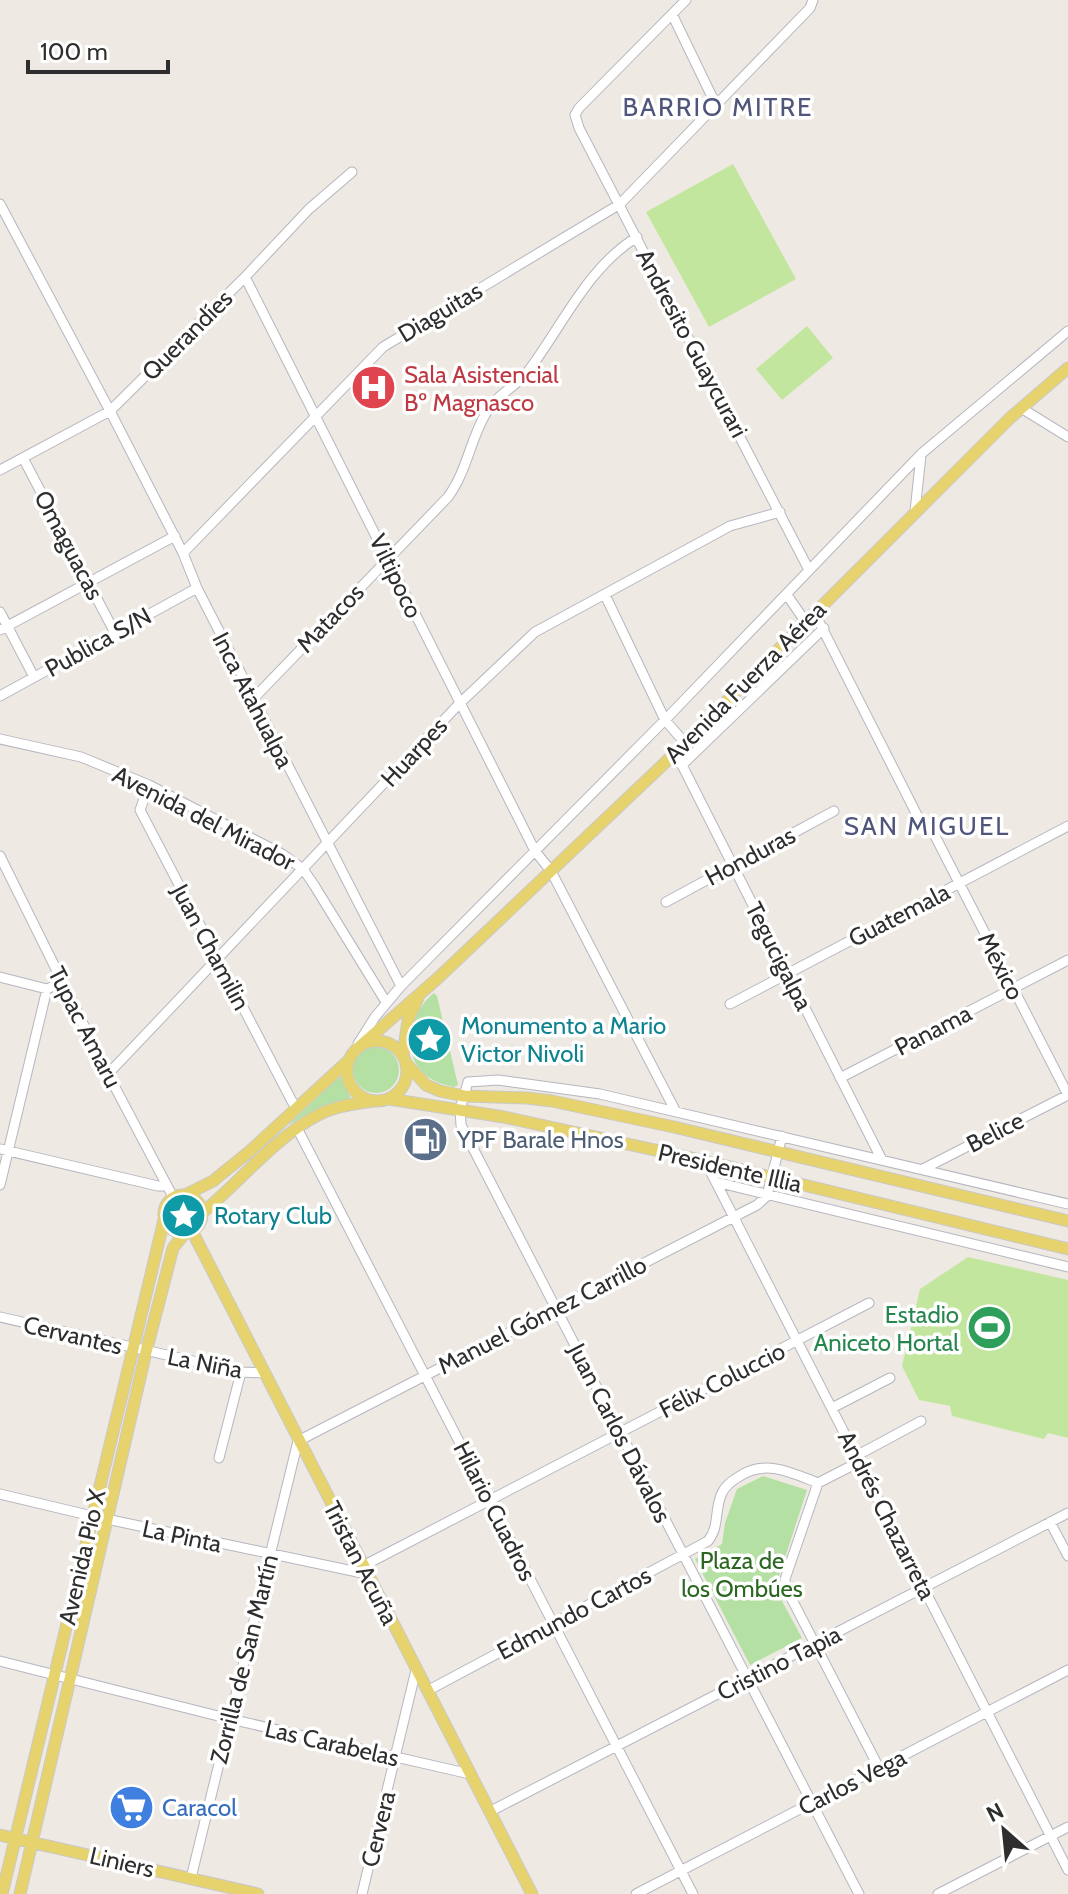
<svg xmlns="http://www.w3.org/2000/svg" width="1068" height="1894" viewBox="0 0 1068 1894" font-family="Cabin,sans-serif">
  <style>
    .park { fill: #b4e0a3 }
    .pitch { fill: #c3e69f }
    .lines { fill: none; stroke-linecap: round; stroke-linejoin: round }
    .minor-casing { stroke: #b5b6c0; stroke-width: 11 }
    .major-casing { stroke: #c9c9c9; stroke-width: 13 }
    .minor { stroke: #fff; stroke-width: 9 }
    .major { stroke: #e7d36d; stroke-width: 11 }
    .labels { text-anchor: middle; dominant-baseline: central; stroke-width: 7; stroke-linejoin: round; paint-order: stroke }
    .street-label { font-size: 24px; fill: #2e2e2e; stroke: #fff }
    .health-label { font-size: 24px; fill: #be3a42; stroke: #fff; text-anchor: start }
    .culture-label { font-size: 24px; fill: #0d838f; stroke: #fff; text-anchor: start }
    .service-label { font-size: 24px; fill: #4e5e75; stroke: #fff; text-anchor: start }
    .leisure-label { font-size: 24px; fill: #27864d; stroke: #fff; text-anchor: end }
    .park-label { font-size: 24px; fill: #2b6721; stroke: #fff }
    .shop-label { font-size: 24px; fill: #366cbe; stroke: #fff; text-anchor: start }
    .neighbourhood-label { font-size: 26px; letter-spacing: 2px; fill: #50557c; stroke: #fff }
  </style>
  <rect width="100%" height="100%" fill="#eee9e2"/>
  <path class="park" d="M 434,993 L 437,996 L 458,1085 L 454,1087 C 441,1084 428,1080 420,1069 C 401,1047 413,1009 434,993 Z
    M353 1070a23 23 0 1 1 46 0a23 23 0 1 1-46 0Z
    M 340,1076 L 351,1099 L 320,1108 L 288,1125 Z
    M 763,1476 L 807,1490 L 775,1588 L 802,1638 L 750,1665 L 695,1559 L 722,1544 L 725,1523 L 737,1489 Z"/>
  <path class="pitch" d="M 733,164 L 796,279 L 709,327 L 646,212 Z
    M 807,326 L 833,358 L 782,400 L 756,369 Z
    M 968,1257 L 1068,1280 L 1068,1438 L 1048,1433 L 1044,1439 L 952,1416 L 950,1406 L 919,1400 L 902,1366 L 920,1289 Z"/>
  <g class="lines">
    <defs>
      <path id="minor" d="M 686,0 L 579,108 L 575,115 L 579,128 L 809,570
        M 672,14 L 716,105
        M 0,204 L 110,411 L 183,553 L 197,588 L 401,986
        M 245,277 L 535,851 L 551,871 L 676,1112
        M 1021,408 L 1068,437
        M 23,458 L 115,633
        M 0,470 L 110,411 L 245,277 L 309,209 L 352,172
        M 915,511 L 921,455
        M 183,553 L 383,347 L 620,204 L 810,8 L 813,0
        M 605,595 L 665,720 L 685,743
        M 787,595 L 805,621
        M 0,612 L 34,677
        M 814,612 L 917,815
        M 0,630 L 175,536
        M 0,696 L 197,588
        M 253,699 L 448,497 C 467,471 470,440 486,413 C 496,394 517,387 529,370 C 562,326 588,267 637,237
        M 0,739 L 81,757 L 149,785 L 282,854 L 303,869 L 314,885 L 386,1002
        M 671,757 L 682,765 L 882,1160
        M 682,765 L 824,628
        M 149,785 L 140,810 L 295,1107
        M 935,836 L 1068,1095
        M 0,856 L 108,1074 L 173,1197
        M 666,902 L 834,811
        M 0,977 L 47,989 L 62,982
        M 730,1004 L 1068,826
        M 358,1044 L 375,1017 L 401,986 L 665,720 L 921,454 L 1068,331
        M 108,1074 L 459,704 L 535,632 L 730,526 L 780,512
        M 840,1078 L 1068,960
        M 297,1128 L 693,1894
        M 0,1149 L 158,1186 L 167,1186
        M 705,1161 L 1068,1870
        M 923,1169 L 1068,1095
        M 716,1182 L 1068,1267
        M 0,1185 L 47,989
        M 0,1317 L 241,1372 L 265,1373
        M 832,1408 L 890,1378
        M 856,1456 L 921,1421
        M 219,1458 L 241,1372
        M 818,1483 L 785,1579 L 785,1586 L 879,1768
        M 0,1494 L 92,1516 L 367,1574
        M 1050,1522 L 1068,1556
        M 363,1566 L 869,1303
        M 0,1661 L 230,1719 L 470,1774
        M 427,1691 L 708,1541 C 720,1526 714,1509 722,1493 C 725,1486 733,1480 740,1476 C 766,1459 792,1473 818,1483 L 859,1462
        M 489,1812 L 1068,1513
        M 191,1878 L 298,1441 L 757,1205 L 767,1196 L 782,1136
        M 362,1894 L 416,1670
        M 636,1894 L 1068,1670
        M 859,1894 L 461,1125 L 460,1109 L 468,1082 L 498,1080 L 600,1094 L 1068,1204
        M 938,1894 L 1068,1827"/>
      <path id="major" d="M347 1071a30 30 0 1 1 60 0a30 30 0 1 1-60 0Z
        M 358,1048 L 438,978 L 671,757 L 1010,418 L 1068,368
        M 403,1056 L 408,1020 L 418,998
        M 406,1063 L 426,1085 L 440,1091 L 464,1096 L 527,1098 L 552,1101 L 674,1127 L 1068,1221
        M 389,1099 L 504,1117 L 705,1161 L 1068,1249
        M 185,1195 L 213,1181 L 250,1151 L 349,1060
        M164 1214a19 19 0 1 1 38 0a19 19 0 1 1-38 0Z
        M 202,1213 C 240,1182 274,1138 318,1115 C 335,1106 354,1104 373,1101
        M 192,1231 L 532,1894
        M 0,1835 L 258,1894
        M 2,1894 L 164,1220
        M 20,1894 L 146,1352 L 173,1248 L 185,1233"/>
    </defs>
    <use href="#minor" class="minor-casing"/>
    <use href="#major" class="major-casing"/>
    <use href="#minor" class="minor"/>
    <use href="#major" class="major"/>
  </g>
  <defs>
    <symbol id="hospital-disc" viewBox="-11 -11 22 22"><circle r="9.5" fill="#e0444e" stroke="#fff"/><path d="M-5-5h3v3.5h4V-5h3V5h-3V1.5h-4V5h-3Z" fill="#fff"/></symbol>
    <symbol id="sight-disc" viewBox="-11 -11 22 22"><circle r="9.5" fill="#0f9aa8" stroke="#fff"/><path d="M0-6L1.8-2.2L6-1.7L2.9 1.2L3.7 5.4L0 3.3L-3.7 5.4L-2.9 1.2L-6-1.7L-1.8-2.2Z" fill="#fff"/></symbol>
    <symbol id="fuel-disc" viewBox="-11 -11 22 22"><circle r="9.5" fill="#5c6f8a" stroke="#fff"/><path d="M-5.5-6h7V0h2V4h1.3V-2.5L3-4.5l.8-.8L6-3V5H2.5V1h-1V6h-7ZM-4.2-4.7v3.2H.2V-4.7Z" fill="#fff"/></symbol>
    <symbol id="stadium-disc" viewBox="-11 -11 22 22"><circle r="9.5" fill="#2e9e5b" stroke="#fff"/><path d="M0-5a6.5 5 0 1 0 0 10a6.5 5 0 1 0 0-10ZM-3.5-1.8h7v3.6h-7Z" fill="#fff"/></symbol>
    <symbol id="supermarket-disc" viewBox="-11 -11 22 22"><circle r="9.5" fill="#3f7fe0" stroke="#fff"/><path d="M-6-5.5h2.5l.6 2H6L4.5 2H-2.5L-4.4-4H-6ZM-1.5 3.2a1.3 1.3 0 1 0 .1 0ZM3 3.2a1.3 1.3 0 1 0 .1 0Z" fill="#fff"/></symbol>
  </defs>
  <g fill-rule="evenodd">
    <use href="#hospital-disc" x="348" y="362" width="51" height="51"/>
    <use href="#sight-disc" x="404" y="1014" width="51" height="51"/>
    <use href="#fuel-disc" x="400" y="1114" width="51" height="51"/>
    <use href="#sight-disc" x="158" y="1190" width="51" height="51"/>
    <use href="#stadium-disc" x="964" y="1302" width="51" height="51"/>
    <use href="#supermarket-disc" x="106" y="1782" width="51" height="51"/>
  </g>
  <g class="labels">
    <g class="street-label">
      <text transform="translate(440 312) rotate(-31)">Diaguitas</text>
      <text transform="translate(187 335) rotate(-45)">Querandíes</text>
      <text transform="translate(692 343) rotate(62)">Andresito Guaycurari</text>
      <text transform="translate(69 545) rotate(62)">Omaguacas</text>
      <text transform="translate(396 576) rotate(64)">Viltipoco</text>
      <text transform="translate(330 618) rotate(-46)">Matacos</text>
      <text transform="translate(98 642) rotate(-29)">Publica S/N</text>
      <text transform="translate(745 682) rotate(-45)">Avenida Fuerza Aérea</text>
      <text transform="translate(253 700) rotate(63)">Inca Atahualpa</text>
      <text transform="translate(414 752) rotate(-47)">Huarpes</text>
      <text transform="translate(204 818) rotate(27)">Avenida del Mirador</text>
      <text transform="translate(750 856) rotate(-28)">Honduras</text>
      <text transform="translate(899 915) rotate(-27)">Guatemala</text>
      <text transform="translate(211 947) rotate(62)">Juan Chamilin</text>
      <text transform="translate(779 956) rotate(63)">Tegucigalpa</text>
      <text transform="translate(1001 966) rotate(63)">México</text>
      <text transform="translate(85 1027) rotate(63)">Tupac Amaru</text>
      <text transform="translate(933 1030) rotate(-27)">Panama</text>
      <text transform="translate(995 1132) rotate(-27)">Belice</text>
      <text transform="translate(730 1168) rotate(13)">Presidente Illia</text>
      <text transform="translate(542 1315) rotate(-27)">Manuel Gómez Carrillo</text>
      <text transform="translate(73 1335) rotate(13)">Cervantes</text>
      <text transform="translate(205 1363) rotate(11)">La Niña</text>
      <text transform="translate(722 1380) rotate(-27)">Félix Coluccio</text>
      <text transform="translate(620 1433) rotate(63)">Juan Carlos Dávalos</text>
      <text transform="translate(495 1511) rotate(63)">Hilario Cuadros</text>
      <text transform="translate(887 1515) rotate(63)">Andrés Chazarreta</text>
      <text transform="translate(182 1536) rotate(12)">La Pinta</text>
      <text transform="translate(82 1557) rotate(-77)">Avenida Pio X</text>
      <text transform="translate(361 1563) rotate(63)">Tristan Acuña</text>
      <text transform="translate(574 1613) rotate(-28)">Edmundo Cartos</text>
      <text transform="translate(244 1659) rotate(-76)">Zorrilla de San Martín</text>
      <text transform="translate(779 1663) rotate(-27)">Cristino Tapia</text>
      <text transform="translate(332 1743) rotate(13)">Las Carabelas</text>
      <text transform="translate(852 1782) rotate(-27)">Carlos Vega</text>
      <text transform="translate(378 1829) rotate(-76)">Cervera</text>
      <text transform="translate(122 1862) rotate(13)">Liniers</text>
    </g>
    <g class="health-label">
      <text x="404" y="374">Sala Asistencial<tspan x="404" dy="28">Bº Magnasco</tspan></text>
    </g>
    <g class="culture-label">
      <text x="461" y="1025">Monumento a Mario<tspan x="461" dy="28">Victor Nivoli</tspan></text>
      <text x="214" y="1215">Rotary Club</text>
    </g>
    <g class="service-label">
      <text x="457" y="1139">YPF Barale Hnos</text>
    </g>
    <g class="leisure-label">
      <text x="959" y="1314">Estadio<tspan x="959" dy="28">Aniceto Hortal</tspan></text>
    </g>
    <g class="park-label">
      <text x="742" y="1560">Plaza de<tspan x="742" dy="28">los Ombúes</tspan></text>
    </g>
    <g class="shop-label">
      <text x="162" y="1807">Caracol</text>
    </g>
    <g class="neighbourhood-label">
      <text x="718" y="107">BARRIO MITRE</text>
      <text x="927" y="826">SAN MIGUEL</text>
    </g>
  </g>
  <g transform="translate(1004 1830) rotate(333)" stroke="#ffffff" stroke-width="6" paint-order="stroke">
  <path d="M0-6L14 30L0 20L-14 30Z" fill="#2e2e2e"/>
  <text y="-12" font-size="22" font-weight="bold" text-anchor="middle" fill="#2e2e2e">N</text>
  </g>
  <path d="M28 60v12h140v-12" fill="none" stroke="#2e2e2e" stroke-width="4"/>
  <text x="40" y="60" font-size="24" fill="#2e2e2e" stroke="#ffffff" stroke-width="6" paint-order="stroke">100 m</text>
</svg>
